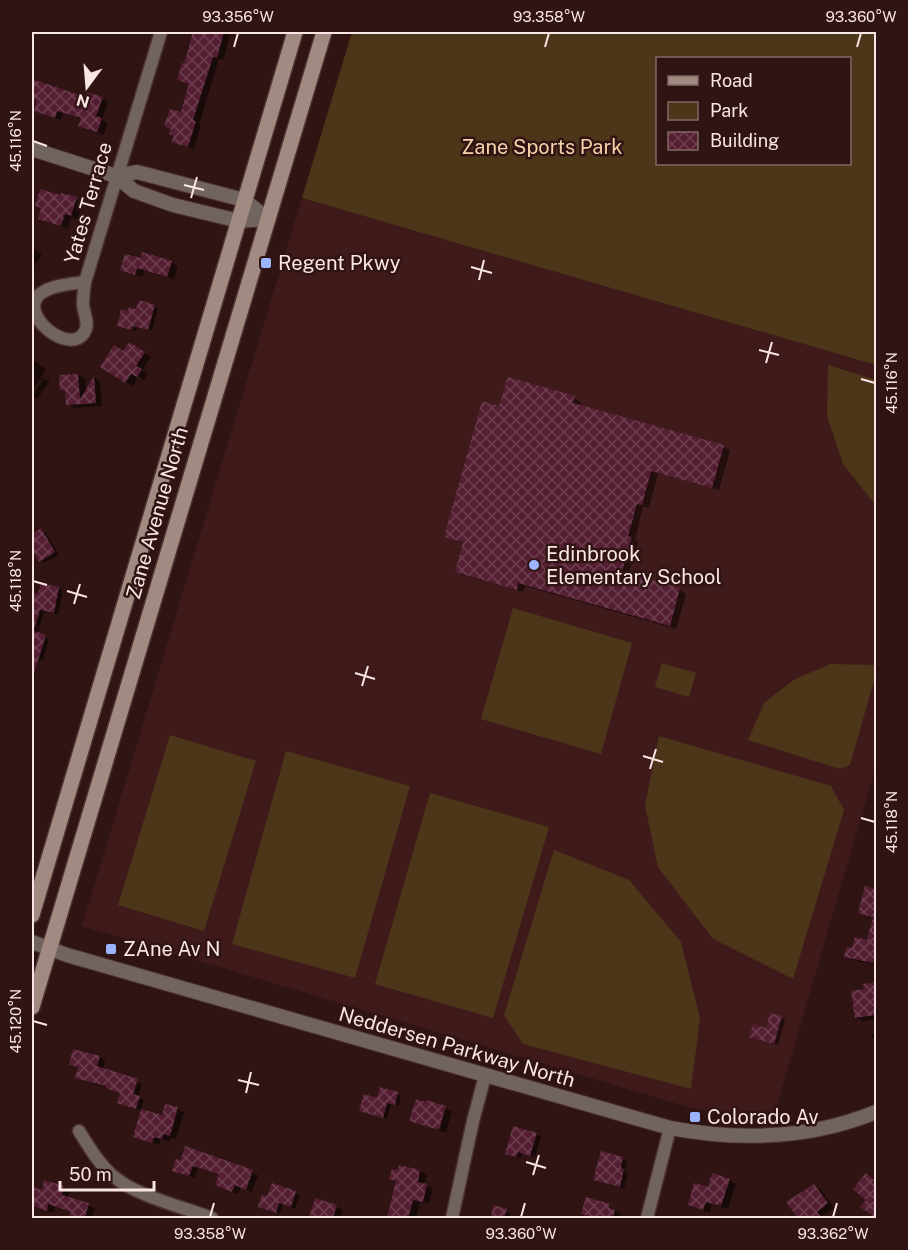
<svg xmlns="http://www.w3.org/2000/svg" width="908" height="1250" viewBox="0 0 908 1250" font-family="'Public Sans',sans-serif">
  <style>
    .built { fill: #3e1b1a }
    .green { fill: #4d3519; fill-rule: evenodd }
    .shadow { fill: #0007 }
    .building { fill: url(#building-cross-hatch) }
    .lines { fill: none; stroke-linecap: round; stroke-linejoin: round }
    .minor-casing { stroke: #4c3130; stroke-width: 15 }
    .tertiary-casing { stroke: #4c3130; stroke-width: 16 }
    .secondary-casing { stroke: #4c3130; stroke-width: 18 }
    .minor { stroke: #71635d; stroke-width: 12 }
    .tertiary { stroke: #71635d; stroke-width: 14 }
    .secondary { stroke: #a18a81; stroke-width: 15 }
    .ticks { fill: none; stroke: #f9e5e3; stroke-width: 2 }
    .poi-dot { fill: #9bb4fd; stroke: #301413; stroke-width: 2 }
    .labels { text-anchor: middle; dominant-baseline: central; stroke-width: 5; stroke-linejoin: round; paint-order: stroke }
    .park-label { font-size: 20px; fill: #f7d1a9; stroke: #301413 }
    .street-label { font-size: 20px; fill: #f9e5e3; stroke: #301413 }
    .poi-label { font-size: 20px; fill: #f9e5e3; stroke: #301413; text-anchor: start }
    .neatline { fill: none; stroke: #f9e5e3; stroke-width: 2 }
    .ticks-label { font-size: 15px; text-anchor: middle; fill: #f9e5e3 }
  </style>
  <defs>
    <pattern id="building-cross-hatch" width="8" height="8" patternUnits="userSpaceOnUse" patternTransform="scale(1.5)"><rect width="8" height="8" fill="#551f33"/><path d="M0 0l8 8M0 8l8-8" fill="none" stroke="#6e3f50"/></pattern>
  </defs>
  <rect width="100%" height="100%" fill="#301413"/>
  <path class="built" d="M 302,198 L 876,365 L 876,766 L 775,1112 L 747,1114 L 717,1112 L 688,1107 L 82,926 Z"/>
  <path class="green" d="M 352,32 L 876,32 L 876,365 L 302,198 ZM 658,58 L 850,58 L 850,164 L 658,164 Z
    M 828,365 L 876,380 L 876,504 L 873,502 L 843,464 L 827,416 Z
    M 513,608 L 632,643 L 601,754 L 481,719 Z
    M 662,663 L 696,673 L 689,697 L 655,687 Z
    M 831,664 L 876,665 L 876,674 L 850,765 L 840,769 L 748,740 L 764,703 L 795,679 Z
    M 170,735 L 256,761 L 204,931 L 118,905 Z
    M 659,736 L 831,786 L 844,810 L 793,979 L 713,939 L 658,867 L 645,806 Z
    M 286,751 L 410,786 L 355,978 L 232,944 Z
    M 430,793 L 549,827 L 493,1018 L 375,984 Z
    M 554,850 L 629,880 L 681,942 L 700,1018 L 691,1089 L 523,1044 L 504,1015 Z"/>
  <path class="shadow" d="M 208,32 L 231,32 L 223,60 L 219,59 L 199,125 L 201,126 L 194,149 L 173,141 L 191,85 L 179,80 Z
    M 32,82 L 86,99 L 102,99 L 108,102 L 102,120 L 107,123 L 104,135 L 80,126 L 82,119 L 63,113 L 61,120 L 42,113 L 39,101 L 32,98 Z
    M 76,199 L 83,202 L 78,219 L 71,217 L 68,229 L 39,218 Z
    M 32,247 L 42,255 L 33,267 L 32,266 Z
    M 142,260 L 171,262 L 178,266 L 174,279 L 144,271 L 142,277 L 122,270 Z
    M 154,306 L 158,308 L 152,331 L 137,327 L 136,331 L 123,327 L 137,311 Z
    M 129,344 L 151,357 L 142,371 L 148,374 L 144,380 L 138,376 L 133,386 L 102,367 L 124,353 Z
    M 32,359 L 46,369 L 40,378 L 50,381 L 37,399 L 32,396 L 43,380 L 39,380 L 32,391 Z
    M 78,375 L 85,379 L 86,393 L 95,378 L 100,382 L 102,406 L 74,408 L 68,404 L 67,392 L 62,390 L 61,376 Z
    M 574,398 L 581,402 L 579,406 L 723,447 L 730,450 L 719,490 L 658,473 L 649,508 L 643,506 L 635,540 L 638,542 L 628,575 L 680,590 L 686,594 L 676,629 L 525,586 L 523,592 L 463,575 L 456,571 L 464,543 L 446,536 L 500,408 Z
    M 41,530 L 45,532 L 59,555 L 44,563 L 36,554 L 32,556 L 32,536 Z
    M 59,588 L 63,591 L 58,614 L 44,612 L 37,634 L 49,639 L 43,661 L 39,660 L 32,685 L 32,595 L 40,596 Z
    M 876,883 L 876,918 L 860,912 L 875,890 Z
    M 870,933 L 876,934 L 876,965 L 853,960 L 846,956 L 868,942 Z
    M 876,983 L 876,1019 L 863,1021 L 856,1018 L 866,991 L 865,985 Z
    M 781,1017 L 785,1020 L 778,1045 L 755,1039 Z
    M 876,1032 L 876,1044 L 871,1035 Z
    M 100,1057 L 105,1060 L 103,1070 L 142,1084 L 138,1097 L 144,1100 L 141,1111 L 163,1117 L 177,1109 L 184,1112 L 176,1139 L 170,1137 L 169,1142 L 161,1139 L 159,1145 L 135,1136 L 142,1111 L 119,1102 L 121,1093 L 77,1077 L 79,1068 L 71,1064 Z
    M 397,1094 L 401,1096 L 399,1106 L 391,1104 L 387,1119 L 361,1110 L 378,1100 Z
    M 427,1102 L 452,1111 L 446,1133 L 411,1120 Z
    M 514,1127 L 541,1136 L 535,1157 L 522,1153 L 521,1158 L 510,1155 Z
    M 186,1148 L 258,1175 L 252,1192 L 241,1187 L 238,1194 L 222,1188 L 220,1174 L 198,1168 L 195,1178 L 174,1170 L 182,1162 Z
    M 602,1153 L 627,1161 L 624,1171 L 628,1173 L 624,1189 L 595,1180 Z
    M 400,1167 L 420,1171 L 427,1175 L 424,1185 L 433,1189 L 429,1204 L 420,1202 L 416,1218 L 389,1218 L 397,1182 L 391,1179 L 399,1172 Z
    M 866,1175 L 876,1182 L 876,1218 L 862,1207 L 868,1200 Z
    M 729,1180 L 736,1184 L 728,1209 L 712,1204 L 710,1213 L 689,1205 L 709,1189 Z
    M 45,1182 L 64,1187 L 70,1191 L 68,1198 L 95,1208 L 92,1218 L 95,1218 L 71,1218 L 73,1213 L 55,1207 L 53,1213 L 32,1207 L 32,1188 L 43,1191 Z
    M 273,1185 L 300,1195 L 295,1209 L 283,1204 L 280,1214 L 264,1209 Z
    M 814,1185 L 820,1189 L 834,1208 L 822,1216 L 824,1218 L 800,1218 L 788,1203 Z
    M 316,1200 L 343,1210 L 341,1216 L 346,1218 L 311,1218 Z
    M 609,1206 L 621,1215 L 620,1218 L 594,1218 L 582,1213 Z
    M 495,1207 L 510,1213 L 509,1218 L 492,1218 Z"/>
  <path class="building" d="M 193,32 L 205,34 L 206,32 L 224,32 L 217,58 L 213,57 L 193,120 L 196,121 L 188,147 L 171,142 L 174,136 L 169,134 L 171,129 L 164,126 L 170,109 L 181,112 L 189,84 L 177,80 L 182,63 L 184,64 Z
    M 32,79 L 85,97 L 86,92 L 103,97 L 96,116 L 102,118 L 97,132 L 78,126 L 81,118 L 57,111 L 55,118 L 34,111 L 37,101 L 32,99 Z
    M 40,189 L 60,195 L 61,193 L 77,197 L 71,216 L 65,214 L 61,226 L 38,219 L 41,208 L 35,206 Z
    M 142,252 L 172,261 L 167,277 L 137,268 L 135,275 L 120,270 L 125,254 L 141,258 Z
    M 139,300 L 155,305 L 148,330 L 133,326 L 132,330 L 117,326 L 121,310 L 128,311 L 129,307 L 136,309 Z
    M 129,342 L 145,352 L 136,366 L 142,369 L 137,377 L 131,374 L 125,383 L 100,367 L 114,345 L 123,351 Z
    M 78,374 L 80,399 L 94,376 L 96,403 L 66,405 L 65,390 L 60,390 L 59,375 Z
    M 508,377 L 575,396 L 573,403 L 724,445 L 712,488 L 651,471 L 642,505 L 637,504 L 628,536 L 632,537 L 622,572 L 680,588 L 670,626 L 518,583 L 517,590 L 455,572 L 463,542 L 444,537 L 482,401 L 499,406 Z
    M 41,528 L 55,552 L 39,562 L 32,550 L 32,534 Z
    M 41,583 L 59,587 L 54,613 L 40,610 L 34,630 L 32,630 L 32,593 L 38,594 Z
    M 32,630 L 46,635 L 34,674 L 32,674 Z
    M 865,886 L 876,889 L 876,949 L 873,963 L 844,957 L 847,947 L 852,948 L 855,937 L 867,940 L 873,917 L 858,913 Z
    M 876,982 L 876,1005 L 874,1005 L 875,1015 L 855,1018 L 851,991 L 864,989 L 863,984 Z
    M 770,1013 L 782,1016 L 774,1044 L 749,1037 L 753,1024 L 766,1028 Z
    M 73,1049 L 100,1056 L 97,1066 L 138,1079 L 133,1094 L 140,1096 L 136,1109 L 117,1103 L 120,1093 L 105,1088 L 106,1086 L 75,1078 L 78,1067 L 69,1065 Z
    M 380,1087 L 398,1092 L 395,1105 L 387,1103 L 383,1118 L 359,1111 L 364,1094 L 377,1098 Z
    M 416,1099 L 425,1102 L 426,1100 L 446,1106 L 439,1130 L 409,1121 Z
    M 165,1104 L 178,1107 L 170,1136 L 163,1134 L 162,1139 L 154,1137 L 152,1143 L 133,1137 L 141,1109 L 162,1115 Z
    M 513,1126 L 537,1133 L 530,1156 L 518,1152 L 516,1157 L 505,1154 Z
    M 185,1146 L 253,1170 L 246,1190 L 235,1185 L 232,1192 L 215,1185 L 219,1174 L 193,1166 L 189,1176 L 172,1171 L 176,1159 L 181,1160 Z
    M 601,1151 L 623,1157 L 621,1168 L 624,1169 L 620,1187 L 593,1180 Z
    M 399,1165 L 420,1170 L 418,1182 L 427,1184 L 423,1202 L 413,1200 L 408,1218 L 387,1218 L 396,1181 L 389,1179 L 392,1169 L 398,1170 Z
    M 712,1173 L 730,1179 L 721,1206 L 706,1202 L 703,1210 L 688,1205 L 694,1183 L 708,1187 Z
    M 866,1173 L 876,1182 L 876,1218 L 860,1207 L 866,1200 L 853,1189 Z
    M 44,1180 L 64,1186 L 62,1195 L 89,1203 L 85,1218 L 69,1218 L 71,1212 L 48,1204 L 47,1211 L 32,1206 L 32,1187 L 42,1190 Z
    M 272,1183 L 296,1191 L 291,1207 L 279,1203 L 276,1213 L 258,1207 L 262,1195 L 267,1196 Z
    M 814,1184 L 828,1203 L 817,1212 L 822,1218 L 798,1218 L 786,1202 Z
    M 586,1197 L 610,1204 L 609,1208 L 615,1210 L 613,1218 L 595,1218 L 581,1214 Z
    M 315,1198 L 337,1205 L 333,1218 L 309,1218 Z
    M 494,1205 L 507,1209 L 504,1218 L 490,1218 Z"/>
  <g class="lines">
    <defs>
      <path id="minor" d="M 85,282 C 71,284 52,285 40,294 C 17,314 69,356 84,333 C 90,323 84,315 83,305 C 83,298 84,289 85,282 L 161,32
        M 79,1131 C 89,1147 99,1164 113,1176 C 136,1196 183,1207 212,1218
        M 452,1218 L 473,1121 L 485,1076
        M 647,1218 L 670,1128"/>
      <path id="tertiary" d="M 32,149 L 116,176 L 134,191 L 173,205 L 239,221 L 268,219
        M 116,176 L 137,172 L 244,200 L 268,219
        M 32,942 L 67,955 L 670,1128 C 740,1141 810,1139 876,1112"/>
      <path id="secondary" d="M 32,915 L 295,32
        M 32,1007 L 324,32"/>
    </defs>
    <use href="#minor" class="minor-casing"/>
    <use href="#tertiary" class="tertiary-casing"/>
    <use href="#secondary" class="secondary-casing"/>
    <use href="#minor" class="minor"/>
    <use href="#tertiary" class="tertiary"/>
    <use href="#secondary" class="secondary"/>
  </g>
  <path class="ticks" d="M 234,47 L 238,33M 545,47 L 549,33M 857,47 L 861,33M 33,141 L 47,146M 184,185 L 204,190M 191,198 L 197,177M 471,267 L 492,273M 479,280 L 484,260M 759,350 L 779,355M 766,363 L 772,342M 861,379 L 875,383M 33,581 L 47,585M 67,591 L 87,597M 74,604 L 80,584M 355,673 L 375,679M 362,686 L 368,666M 643,756 L 663,762M 650,769 L 656,749M 861,818 L 875,822M 33,1021 L 47,1025M 238,1080 L 259,1085M 246,1093 L 251,1072M 526,1162 L 546,1168M 533,1175 L 539,1155M 210,1217 L 214,1203M 521,1217 L 525,1203M 833,1217 L 837,1203"/>
  <g class="poi-dot">
    <rect x="260" y="257" width="12" height="12" rx="3"/>
    <circle cx="534" cy="565" r="6"/>
    <rect x="105" y="943" width="12" height="12" rx="3"/>
    <rect x="689" y="1111" width="12" height="12" rx="3"/>
  </g>
  <g class="labels">
    <g class="park-label">
      <text x="542" y="147">Zane Sports Park</text>
    </g>
    <g class="street-label">
      <text transform="translate(88 203) rotate(-74)">Yates Terrace</text>
      <text transform="translate(157 513) rotate(-74)">Zane Avenue North</text>
      <text transform="translate(457 1047) rotate(16)">Neddersen Parkway North</text>
    </g>
    <g class="poi-label">
      <text x="278" y="263">Regent Pkwy</text>
      <text x="546" y="554">Edinbrook<tspan x="546" dy="23">Elementary School</tspan></text>
      <text x="123" y="949">ZAne Av N</text>
      <text x="707" y="1117">Colorado Av</text>
    </g>
  </g>
  <rect width="908" height="1250" fill="none" stroke="#301413" stroke-width="66"/>
  <rect x="656" y="57" width="195" height="108" fill="#301413" stroke="#806866" stroke-width="1.5"/>
  <rect x="668" y="76" width="30" height="9" fill="#a18a81" stroke="#806866" stroke-width="1.5"/>
  <text x="710" y="87" font-size="18" fill="#f9e5e3">Road</text>
  <rect x="668" y="102" width="30" height="18" fill="#4d3519" stroke="#806866" stroke-width="1.5"/>
  <text x="710" y="117" font-size="18" fill="#f9e5e3">Park</text>
  <rect x="668" y="132" width="30" height="18" fill="url(#building-cross-hatch)" stroke="#806866" stroke-width="1.5"/>
  <text x="710" y="147" font-size="18" fill="#f9e5e3">Building</text>
  <g transform="translate(87 87) rotate(196)" stroke="#301413" stroke-width="4.5" paint-order="stroke">
  <path d="M0-4.5L10 22L0 15L-10 22Z" fill="#f9e5e3"/>
  <text y="-9" font-size="16" font-weight="bold" text-anchor="middle" fill="#f9e5e3">N</text>
  </g>
  <path d="M60 1181v9h94v-9" fill="none" stroke="#f9e5e3" stroke-width="3"/>
  <text x="69" y="1181" font-size="18" fill="#f9e5e3" stroke="#301413" stroke-width="4.5" paint-order="stroke">50 m</text>
  <rect x="33" y="33" width="842" height="1184" class="neatline"/>
  <g class="ticks-label">
    <text x="238" y="22">93.356°W</text>
    <text x="549" y="22">93.358°W</text>
    <text x="861" y="22">93.360°W</text>
    <text transform="translate(16 141) rotate(-90)" y="5">45.116°N</text>
    <text transform="translate(892 383) rotate(-90)" y="5">45.116°N</text>
    <text transform="translate(16 581) rotate(-90)" y="5">45.118°N</text>
    <text transform="translate(892 822) rotate(-90)" y="5">45.118°N</text>
    <text transform="translate(16 1021) rotate(-90)" y="5">45.120°N</text>
    <text x="210" y="1239">93.358°W</text>
    <text x="521" y="1239">93.360°W</text>
    <text x="833" y="1239">93.362°W</text>
  </g>
</svg>
